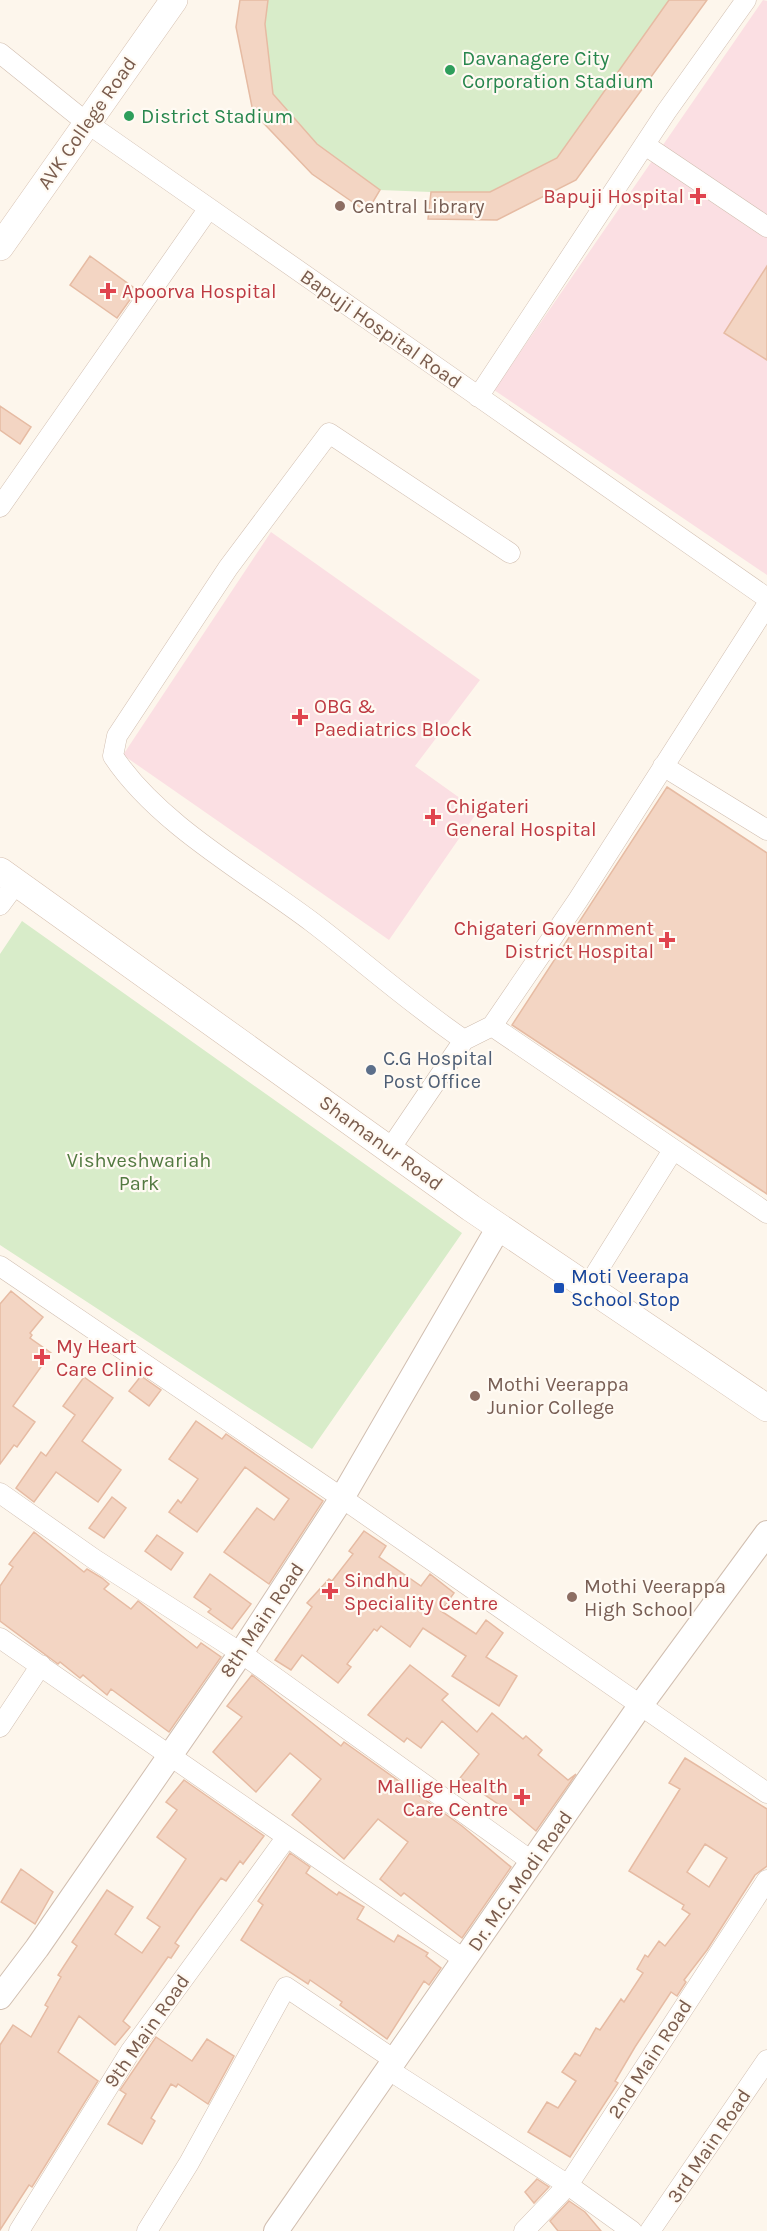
<svg xmlns="http://www.w3.org/2000/svg" width="767" height="2231" viewBox="0 0 767 2231" font-family="Karla,sans-serif">
  <style>
    .medical { fill: #fbdfe3 }
    .green { fill: #d8ecc9 }
    .building { fill: #f3d5c3; stroke: #e6bba3; stroke-width: 1.5; fill-rule: evenodd }
    .lines { fill: none; stroke-linecap: round; stroke-linejoin: round }
    .minor-casing { stroke: #d1beb0; stroke-width: 21 }
    .tertiary-casing { stroke: #d1beb0; stroke-width: 26 }
    .secondary-casing { stroke: #d6c0b0; stroke-width: 28 }
    .minor { stroke: #fff; stroke-width: 20 }
    .tertiary { stroke: #fff; stroke-width: 24 }
    .secondary { stroke: #fff; stroke-width: 27 }
    .leisure-dot { fill: #2e9e5b; stroke: #fffaf3; stroke-width: 2 }
    .health-dot { fill: #e0444e; stroke: #fffaf3; stroke-width: 2 }
    .education-dot { fill: #8d6e63; stroke: #fffaf3; stroke-width: 2 }
    .service-dot { fill: #5c6f8a; stroke: #fffaf3; stroke-width: 2 }
    .transit-dot { fill: #1a4fb4; stroke: #fffaf3; stroke-width: 2 }
    .labels { text-anchor: middle; dominant-baseline: central; stroke-width: 4.5; stroke-linejoin: round; paint-order: stroke }
    .leisure-label { font-size: 20px; fill: #27864d; stroke: #fffaf3; text-anchor: start }
    .street-label { font-size: 20px; fill: #7a5c4d; stroke: #fffaf3 }
    .health-label { font-size: 20px; fill: #be3a42; stroke: #fffaf3; text-anchor: start }
    .education-label { font-size: 20px; fill: #785e54; stroke: #fffaf3; text-anchor: start }
    .service-label { font-size: 20px; fill: #4e5e75; stroke: #fffaf3; text-anchor: start }
    .park-label { font-size: 20px; fill: #537a41; stroke: #fffaf3 }
    .transit-label { font-size: 20px; fill: #164399; stroke: #fffaf3; text-anchor: start }
  </style>
  <rect width="100%" height="100%" fill="#fdf6ec"/>
  <path class="medical" d="M 763,0 L 767,1 L 767,575 L 494,390 Z
    M 271,532 L 480,680 L 415,766 L 478,811 L 389,940 L 123,755 Z"/>
  <path class="green" d="M 240,0 L 707,0 L 576,180 L 497,220 L 428,219 L 431,192 L 380,190 L 367,212 L 312,174 L 253,112 L 236,27 Z
    M 22,921 L 462,1233 L 312,1449 L 0,1245 L 0,954 Z"/>
  <path class="building" d="M 240,0 L 268,0 L 265,24 L 273,94 L 317,144 L 380,190 L 367,212 L 312,174 L 253,112 L 236,27 Z
    M 669,0 L 707,0 L 576,180 L 497,220 L 428,219 L 431,192 L 490,192 L 557,158 Z
    M 90,256 L 137,290 L 117,318 L 70,285 Z
    M 767,266 L 767,360 L 724,333 Z
    M 0,406 L 31,427 L 20,444 L 0,430 Z
    M 667,787 L 767,853 L 767,1194 L 512,1025 Z
    M 11,1291 L 43,1317 L 30,1333 L 32,1335 L 30,1338 L 51,1353 L 13,1406 L 35,1422 L 17,1447 L 14,1445 L 0,1464 L 0,1304 Z
    M 141,1376 L 161,1390 L 149,1406 L 129,1391 Z
    M 84,1377 L 113,1398 L 82,1441 L 121,1470 L 98,1502 L 56,1472 L 34,1502 L 16,1488 L 41,1452 L 46,1456 L 75,1415 L 63,1406 Z
    M 196,1421 L 222,1439 L 226,1434 L 323,1501 L 269,1584 L 224,1552 L 257,1508 L 274,1520 L 289,1499 L 245,1467 L 197,1532 L 169,1512 L 178,1500 L 181,1503 L 198,1479 L 169,1459 Z
    M 112,1497 L 126,1508 L 104,1538 L 89,1528 Z
    M 364,1531 L 386,1546 L 379,1557 L 421,1586 L 430,1574 L 454,1593 L 441,1611 L 476,1634 L 486,1620 L 503,1633 L 486,1657 L 517,1676 L 499,1706 L 452,1676 L 466,1656 L 423,1628 L 410,1647 L 381,1626 L 377,1631 L 374,1629 L 347,1664 L 351,1667 L 338,1683 L 302,1655 L 291,1670 L 275,1660 L 312,1607 L 307,1603 L 329,1579 L 332,1581 L 353,1554 L 349,1551 Z
    M 34,1532 L 84,1572 L 87,1569 L 102,1578 L 109,1584 L 104,1589 L 131,1609 L 138,1601 L 197,1648 L 201,1643 L 221,1657 L 169,1732 L 111,1689 L 107,1695 L 83,1675 L 80,1678 L 60,1662 L 58,1664 L 0,1621 L 0,1586 L 13,1567 L 9,1564 Z
    M 157,1535 L 183,1553 L 171,1570 L 145,1551 Z
    M 210,1574 L 251,1604 L 232,1629 L 208,1612 L 211,1609 L 194,1597 Z
    M 410,1665 L 448,1694 L 442,1700 L 477,1732 L 492,1713 L 523,1739 L 526,1736 L 542,1750 L 538,1755 L 568,1780 L 576,1774 L 536,1831 L 509,1808 L 507,1810 L 460,1778 L 479,1754 L 442,1721 L 421,1748 L 407,1738 L 404,1742 L 368,1715 Z
    M 252,1675 L 341,1746 L 344,1742 L 462,1826 L 511,1867 L 462,1938 L 404,1893 L 401,1896 L 380,1879 L 408,1842 L 378,1819 L 344,1859 L 292,1815 L 321,1779 L 290,1753 L 256,1792 L 213,1752 L 242,1717 L 227,1706 Z
    M 685,1758 L 767,1809 L 767,1866 L 755,1875 L 707,1950 L 684,1980 L 686,1982 L 677,1996 L 671,1992 L 635,2047 L 615,2081 L 618,2083 L 570,2157 L 528,2132 L 547,2102 L 558,2108 L 576,2081 L 562,2072 L 575,2053 L 580,2056 L 596,2028 L 600,2030 L 621,1999 L 624,2002 L 643,1973 L 637,1969 L 645,1955 L 648,1957 L 659,1941 L 665,1946 L 690,1914 L 682,1909 L 684,1905 L 629,1871 L 680,1789 L 669,1783 ZM 705,1844 L 727,1858 L 709,1887 L 687,1872 Z
    M 184,1780 L 264,1836 L 243,1864 L 240,1861 L 226,1881 L 221,1878 L 197,1911 L 175,1943 L 179,1946 L 171,1958 L 168,1957 L 123,2021 L 130,2027 L 115,2045 L 79,2016 L 58,2052 L 98,2081 L 32,2187 L 29,2185 L 0,2230 L 0,2045 L 13,2025 L 31,2037 L 48,2007 L 45,2005 L 61,1977 L 58,1975 L 77,1946 L 72,1942 L 107,1890 L 133,1907 L 115,1934 L 142,1953 L 160,1927 L 147,1918 L 186,1859 L 157,1837 L 177,1810 L 166,1802 Z
    M 290,1853 L 310,1867 L 306,1873 L 337,1895 L 339,1892 L 364,1907 L 357,1919 L 394,1942 L 398,1935 L 428,1953 L 426,1956 L 441,1968 L 429,1985 L 424,1981 L 387,2039 L 340,2005 L 342,2002 L 310,1980 L 308,1984 L 241,1940 L 263,1905 L 258,1901 Z
    M 21,1869 L 53,1892 L 35,1924 L 1,1902 Z
    M 156,2037 L 192,2061 L 207,2039 L 234,2056 L 208,2104 L 178,2084 L 176,2087 L 171,2084 L 151,2118 L 155,2121 L 142,2144 L 108,2124 L 126,2094 L 120,2090 Z
    M 537,2179 L 549,2187 L 534,2203 L 525,2192 Z
    M 569,2201 L 585,2212 L 601,2231 L 558,2231 L 550,2221 Z"/>
  <g class="lines">
    <defs>
      <path id="minor" d="M 0,53 L 87,123 L 767,598
        M 645,145 L 767,227
        M 478,397 L 666,112 L 746,0
        M 0,507 L 209,208
        M 663,766 L 767,830
        M 0,905 L 17,882
        M 492,1026 L 578,900 L 767,605
        M 464,1040 L 492,1026 L 767,1213
        M 390,1149 L 464,1040 C 411,1004 363,961 312,922 C 247,873 158,824 113,756 L 117,736 L 228,568 L 329,433 L 510,553
        M 0,1266 L 342,1498 L 767,1793
        M 588,1286 L 673,1150
        M 0,1493 L 94,1559 L 241,1653 L 534,1863
        M 0,1638 L 465,1960
        M 0,1727 L 41,1665
        M 389,2070 L 568,2185 L 632,2231
        M 19,2231 L 130,2052 L 286,1838
        M 147,2231 L 189,2163 L 286,1987 L 396,2061
        M 524,2231 L 568,2185 L 767,1880
        M 650,2231 L 767,2060"/>
      <path id="tertiary" d="M 0,1997 L 37,1948 L 241,1653 L 342,1498 L 499,1227
        M 276,2231 L 640,1706 L 767,1533"/>
      <path id="secondary" d="M 0,247 L 174,0
        M 0,871 L 471,1208 L 767,1408"/>
    </defs>
    <use href="#minor" class="minor-casing"/>
    <use href="#tertiary" class="tertiary-casing"/>
    <use href="#secondary" class="secondary-casing"/>
    <use href="#minor" class="minor"/>
    <use href="#tertiary" class="tertiary"/>
    <use href="#secondary" class="secondary"/>
  </g>
  <g class="leisure-dot">
    <circle cx="450" cy="70" r="6"/>
    <circle cx="129" cy="116" r="6"/>
  </g>
  <g class="health-dot">
    <path d="M695 187h6v6h6v6h-6v6h-6v-6h-6v-6h6z"/>
    <path d="M105 282h6v6h6v6h-6v6h-6v-6h-6v-6h6z"/>
    <path d="M297 708h6v6h6v6h-6v6h-6v-6h-6v-6h6z"/>
    <path d="M430 808h6v6h6v6h-6v6h-6v-6h-6v-6h6z"/>
    <path d="M664 931h6v6h6v6h-6v6h-6v-6h-6v-6h6z"/>
    <path d="M39 1348h6v6h6v6h-6v6h-6v-6h-6v-6h6z"/>
    <path d="M327 1582h6v6h6v6h-6v6h-6v-6h-6v-6h6z"/>
    <path d="M519 1788h6v6h6v6h-6v6h-6v-6h-6v-6h6z"/>
  </g>
  <g class="education-dot">
    <circle cx="340" cy="206" r="6"/>
    <circle cx="475" cy="1396" r="6"/>
    <circle cx="572" cy="1597" r="6"/>
  </g>
  <circle class="service-dot" cx="371" cy="1070" r="6"/>
  <rect class="transit-dot" x="553" y="1282" width="12" height="12" rx="3"/>
  <g class="labels">
    <g class="leisure-label">
      <text x="462" y="58">Davanagere City<tspan x="462" dy="23">Corporation Stadium</tspan></text>
      <text x="141" y="116">District Stadium</text>
    </g>
    <g class="street-label">
      <text transform="translate(87 123) rotate(-55)">AVK College Road</text>
      <text transform="translate(381 329) rotate(35)">Bapuji Hospital Road</text>
      <text transform="translate(381 1143) rotate(36)">Shamanur Road</text>
      <text transform="translate(262 1620) rotate(-56)">8th Main Road</text>
      <text transform="translate(520 1881) rotate(-55)">Dr. M.C. Modi Road</text>
      <text transform="translate(147 2031) rotate(-55)">9th Main Road</text>
      <text transform="translate(650 2059) rotate(-57)">2nd Main Road</text>
      <text transform="translate(709 2146) rotate(-56)">3rd Main Road</text>
    </g>
    <g class="health-label">
      <text x="684" y="196" text-anchor="end">Bapuji Hospital</text>
      <text x="122" y="291">Apoorva Hospital</text>
      <text x="314" y="706">OBG &amp;<tspan x="314" dy="23">Paediatrics Block</tspan></text>
      <text x="446" y="806">Chigateri<tspan x="446" dy="23">General Hospital</tspan></text>
      <text x="654" y="928" text-anchor="end">Chigateri Government<tspan x="654" dy="23">District Hospital</tspan></text>
      <text x="56" y="1346">My Heart<tspan x="56" dy="23">Care Clinic</tspan></text>
      <text x="344" y="1580">Sindhu<tspan x="344" dy="23">Speciality Centre</tspan></text>
      <text x="508" y="1786" text-anchor="end">Mallige Health<tspan x="508" dy="23">Care Centre</tspan></text>
    </g>
    <g class="education-label">
      <text x="352" y="206">Central Library</text>
      <text x="487" y="1384">Mothi Veerappa<tspan x="487" dy="23">Junior College</tspan></text>
      <text x="584" y="1586">Mothi Veerappa<tspan x="584" dy="23">High School</tspan></text>
    </g>
    <g class="service-label">
      <text x="383" y="1058">C.G Hospital<tspan x="383" dy="23">Post Office</tspan></text>
    </g>
    <g class="park-label">
      <text x="139" y="1160">Vishveshwariah<tspan x="139" dy="23">Park</tspan></text>
    </g>
    <g class="transit-label">
      <text x="571" y="1276">Moti Veerapa<tspan x="571" dy="23">School Stop</tspan></text>
    </g>
  </g>
</svg>
